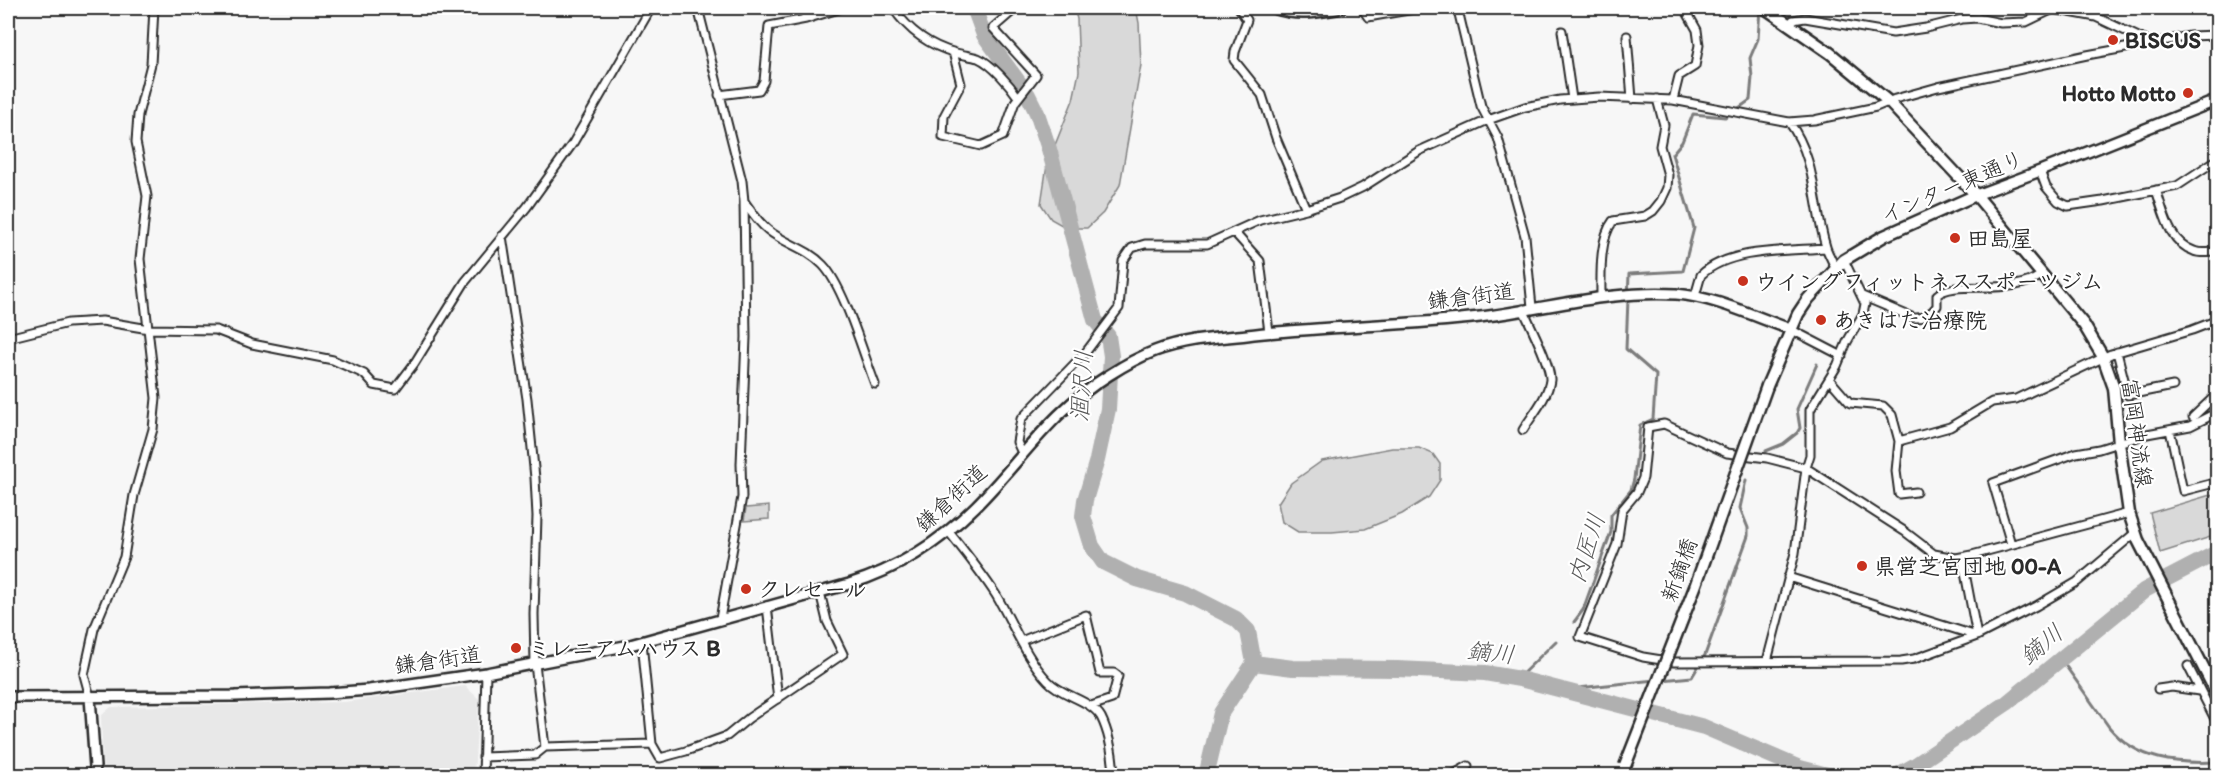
<svg xmlns="http://www.w3.org/2000/svg" width="2225" height="783" viewBox="0 0 2225 783" font-family="Itim,'Klee One',sans-serif">
  <style>
    .built { fill: #e8e8e8 }
    .green { fill: #d9d9d9; stroke: #828282; stroke-width: 1.5 }
    .lines { fill: none; stroke-linecap: round; stroke-linejoin: round }
    .stream { stroke: #7b7b7b; stroke-width: 3 }
    .river { stroke: #b0b0b0; stroke-width: 16 }
    .minor-casing { stroke: #2b2b2b; stroke-width: 11 }
    .tertiary-casing { stroke: #2b2b2b; stroke-width: 14 }
    .primary-casing { stroke: #2b2b2b; stroke-width: 15 }
    .minor { stroke: #fff; stroke-width: 7 }
    .tertiary { stroke: #fff; stroke-width: 9 }
    .primary { stroke: #fff; stroke-width: 10 }
    .primary-bridge-casing { stroke: #2b2b2b; stroke-width: 15; stroke-linecap: butt }
    .primary-bridge { stroke: #fff; stroke-width: 10 }
    .poi-dot { fill: #c8321e; stroke: #fff; stroke-width: 2 }
    .labels { text-anchor: middle; dominant-baseline: central; stroke-width: 4.5; stroke-linejoin: round; paint-order: stroke }
    .poi-label { font-size: 22px; font-weight: bold; fill: #2b2b2b; stroke: #fff; text-anchor: start }
    .street-label { font-size: 22px; fill: #2b2b2b; stroke: #fff }
    .water-label { font-size: 24px; font-style: italic; fill: #5a5a5a; stroke: #fff }
  </style>
  <rect width="100%" height="100%" fill="#f7f7f7"/>
  <filter id="ink" filterUnits="userSpaceOnUse"><feTurbulence type="fractalNoise" baseFrequency=".0167" numOctaves="2"/><feDisplacementMap in="SourceGraphic" scale="12" xChannelSelector="R" yChannelSelector="G"/><feConvolveMatrix kernelMatrix="1 2 1 2 8 2 1 2 1" color-interpolation-filters="sRGB"/></filter>
  <g filter="url(#ink)">
    <path class="built" d="M 465,686 L 479,699 L 474,775 L 103,775 L 101,716 L 111,707 L 344,702 Z"/>
    <path class="green" d="M 1074,8 L 1136,8 L 1139,23 L 1141,65 L 1120,185 L 1103,213 L 1087,228 L 1067,228 L 1051,219 L 1041,204 L 1047,165 L 1073,100 L 1079,72 L 1077,19 Z
      M 1392,448 L 1419,448 L 1433,454 L 1440,464 L 1440,480 L 1429,497 L 1402,514 L 1365,529 L 1332,532 L 1298,532 L 1282,522 L 1278,503 L 1291,483 L 1322,461 Z
      M 2217,493 L 2217,535 L 2160,553 L 2150,513 Z
      M 769,506 L 769,519 L 744,521 L 746,508 Z"/>
    <g class="lines">
      <path class="stream" d="M 1736,110 L 1750,100 L 1752,77 L 1750,58 L 1758,39 L 1760,8
        M 1766,451 L 1783,444 L 1797,433 L 1800,428 L 1797,409 L 1817,364
        M 1574,622 L 1583,610 L 1611,532 L 1611,515 L 1631,490 L 1634,479 L 1640,425 L 1653,419 L 1656,375 L 1626,349 L 1629,274 L 1683,271 L 1694,228 L 1672,154 L 1682,142 L 1693,114 L 1725,117 L 1731,113
        M 2060,658 L 2109,727 C 2137,761 2177,764 2218,762
        M 1517,679 L 1556,641
        M 1662,680 L 1692,677 L 1705,655 L 1748,536 L 1748,528 L 1740,508 L 1746,480
        M 1559,690 L 1655,680"/>
      <path class="river" d="M 974,8 L 984,35 L 1028,95 L 1037,113 L 1049,149 L 1095,320 L 1108,336 L 1111,356 L 1108,409 L 1097,460 L 1085,500 L 1083,516 L 1092,546 L 1103,562 L 1137,579 L 1185,593 L 1236,619 L 1248,631 L 1254,663
        M 1254,663 L 1293,668 L 1397,669 L 1485,673 L 1520,679 L 1704,727 L 1800,768 L 1831,776
        M 1206,776 L 1221,713 L 1254,663
        M 1896,776 L 1914,766 L 2007,703 L 2145,590 L 2218,552"/>
      <defs>
        <path id="minor" d="M 698,8 L 742,181 L 744,201 L 746,337 L 741,464 L 742,497 L 720,619
          M 803,8 L 806,19 L 842,8
          M 893,8 C 908,30 930,46 956,53 C 963,55 971,56 978,58 C 992,64 1010,85 1018,97
          M 1239,8 L 1247,20 L 1235,52 L 1234,60 L 1262,95 L 1276,138 L 1306,209
          M 1362,8 L 1368,17 L 1420,8
          M 1455,8 L 1458,10 L 1481,106 L 1498,138 L 1525,236 L 1532,307
          M 2212,8 L 2218,27
          M 1789,24 L 1793,20 L 1805,18 L 1893,33 L 1926,28 L 1962,19 L 1977,18 L 2001,23 L 2026,22 L 2053,9 L 2096,17 L 2151,43
          M 1562,31 L 1572,99
          M 1627,36 L 1632,99
          M 953,52 L 961,84 L 944,116 L 943,137 L 981,146 L 1003,136 L 1015,102 L 1036,75 L 993,28 L 1016,8
          M 719,95 L 759,90 L 764,81 L 769,26 L 806,19
          M 1673,100 L 1679,76 L 1695,66 L 1699,45 L 1697,30 L 1688,14 L 1688,8
          M 1789,122 C 1817,159 1813,205 1826,247 C 1828,254 1833,261 1835,269
          M 2040,171 L 2046,187 L 2058,201 L 2068,206 L 2103,201 L 2177,186 L 2218,159
          M 2156,190 C 2164,212 2168,242 2194,251 C 2200,254 2210,252 2217,252
          M 744,201 C 751,211 758,222 768,230 C 785,244 807,248 823,265 C 844,287 863,353 875,384
          M 1234,232 L 1260,261 L 1269,332
          M 1695,296 L 1701,275 C 1729,248 1788,251 1826,248
          M 1862,296 L 1914,318 C 1924,319 1931,314 1937,306 L 1937,295 C 1954,278 2014,298 2042,274
          M 1601,297 C 1601,275 1599,239 1613,221 L 1645,216 L 1653,211 L 1661,201 L 1667,188 L 1668,175 L 1660,146 L 1664,125 L 1657,99
          M 1523,309 C 1530,325 1551,365 1550,380 C 1548,397 1532,415 1523,430
          M 1790,329 L 1842,356
          M 8,338 L 68,323 L 102,321 L 149,329 L 216,330 L 252,344 L 333,360 L 364,374 L 374,385 L 395,389 L 414,364 L 465,282 L 527,207 L 573,143 L 651,8
          M 2117,352 L 2128,395 L 2173,386
          M 1830,380 L 1850,403 L 1883,406 L 1892,415 L 1899,441 L 1896,471 L 1899,494 L 1916,492
          M 2193,417 L 2213,398 L 2218,398
          M 2170,430 L 2183,491 L 2218,482
          M 1899,441 L 1950,427 L 1992,402 L 2016,399 L 2111,354 L 2192,330 L 2218,320
          M 1022,453 L 1017,442 L 1021,419 L 1086,352 L 1119,308 L 1123,261 L 1132,248 L 1145,244 L 1207,244 L 1260,220 L 1306,209 L 1340,198 L 1363,187 L 1419,151 L 1488,120 L 1525,107 L 1560,100 L 1599,97 L 1673,100 L 1789,122 L 1814,120 L 1876,107 L 1895,99 L 1938,87 L 2087,55 L 2190,36 L 2218,35
          M 2129,513 L 1972,555 L 1956,558 L 1934,554 L 1904,531 L 1806,468 L 1767,458 L 1727,453 L 1664,424 L 1648,427 L 1643,478 L 1637,492 L 1622,510 L 1617,544 L 1580,637 L 1643,657 L 1674,662 L 1901,661 L 1914,659 L 1977,636 L 2036,606 L 2077,582 L 2135,533
          M 949,532 C 965,552 982,573 996,595 C 1013,623 1025,657 1048,681 C 1063,697 1090,699 1101,717 C 1110,735 1113,756 1114,776
          M 2011,544 L 1993,483 L 2076,453 L 2099,449 L 2147,434 L 2190,426 L 2218,412
          M 1962,557 L 1977,636
          M 1788,577 L 1977,636
          M 767,606 L 778,699
          M 1021,641 L 1086,615 L 1100,673 L 1114,673 L 1118,676 L 1112,699 L 1091,706
          M 642,642 L 652,744
          M 1767,661 L 1795,553 L 1806,468 L 1810,455 L 1810,410 L 1837,366 L 1847,342 L 1863,314 L 1865,304 L 1844,260
          M 2188,666 L 2218,725
          M 2158,689 L 2172,687 L 2199,691
          M 90,697 L 84,675 L 94,629 L 124,557 L 134,495 L 153,429 L 156,398 L 140,259 L 147,196 L 136,142 L 138,115 L 151,64 L 154,8
          M 545,747 L 652,744 L 660,758 L 686,751 L 727,736 L 749,718 L 843,654 L 827,621 L 820,592
          M 483,757 L 535,755 L 545,747 L 535,664 L 534,614 L 537,516 L 535,478 L 527,399 L 502,236
          M 483,776 L 486,673
          M 1450,776 L 1468,766"/>
        <path id="tertiary" d="M 1976,195 L 2040,171 L 2218,100
          M 8,697 L 235,696 L 329,693 L 369,690 L 486,673 L 630,645 L 849,584 C 898,569 940,542 976,506 C 1022,460 1051,411 1109,375 C 1123,366 1139,357 1155,351 C 1184,340 1216,338 1247,335 C 1324,326 1403,326 1480,317 C 1546,309 1609,290 1676,294 C 1715,297 1753,316 1790,329
          M 90,697 L 95,767 L 93,776"/>
        <path id="primary" d="M 1275,8 C 1297,16 1318,12 1340,8
          M 1765,8 L 1830,53 L 1889,102 L 1976,195 L 2084,325 L 2103,357 L 2114,388 L 2119,443 L 2129,513 L 2138,540 L 2218,696
          M 1767,386 L 1798,314 L 1808,299 L 1844,260 L 1884,236 L 1976,195"/>
      </defs>
      <use href="#minor" class="minor-casing"/>
      <use href="#tertiary" class="tertiary-casing"/>
      <use href="#primary" class="primary-casing"/>
      <use href="#minor" class="minor"/>
      <use href="#tertiary" class="tertiary"/>
      <use href="#primary" class="primary"/>
      <defs>
        <path id="primary-bridge" d="M 1625,766 L 1695,587 L 1767,386"/>
      </defs>
      <use href="#primary-bridge" class="primary-bridge-casing"/>
      <use href="#primary-bridge" class="primary-bridge"/>
    </g>
  </g>
  <g class="poi-dot">
    <circle cx="2113" cy="40" r="6"/>
    <circle cx="2188" cy="93" r="6"/>
    <circle cx="1955" cy="238" r="6"/>
    <circle cx="1743" cy="281" r="6"/>
    <circle cx="1821" cy="320" r="6"/>
    <circle cx="1862" cy="566" r="6"/>
    <circle cx="746" cy="589" r="6"/>
    <circle cx="516" cy="648" r="6"/>
  </g>
  <g class="labels">
    <g class="poi-label">
      <text x="2125" y="40">BISCUS</text>
      <text x="2176" y="93" text-anchor="end">Hotto Motto</text>
      <text x="1967" y="238">田島屋</text>
      <text x="1755" y="281">ウイングフィットネススポーツジム</text>
      <text x="1833" y="320">あきはた治療院</text>
      <text x="1874" y="566">県営芝宮団地 00-A</text>
      <text x="758" y="589">クレセール</text>
      <text x="528" y="648">ミレニアムハウス B</text>
    </g>
    <g class="street-label">
      <text transform="translate(1952 187) rotate(-23)">インター東通り</text>
      <text transform="translate(1471 296) rotate(-7)">鎌倉街道</text>
      <text transform="translate(2137 433) rotate(82)">富岡神流線</text>
      <text transform="translate(951 498) rotate(-43)">鎌倉街道</text>
      <text transform="translate(1679 570) rotate(-70)">新鏑橋</text>
      <text transform="translate(438 660) rotate(-8)">鎌倉街道</text>
    </g>
    <g class="water-label">
      <text transform="translate(1081 386) rotate(-86)">涸沢川</text>
      <text transform="translate(1586 548) rotate(-72)">内匠川</text>
      <text transform="translate(2041 644) rotate(-39)">鏑川</text>
      <text transform="translate(1491 652) rotate(6)">鏑川</text>
    </g>
  </g>
  <rect width="2225" height="783" fill="none" stroke="#fff" stroke-width="30"/>
  <rect x="15" y="15" width="2195" height="753" fill="none" stroke="#2b2b2b" stroke-width="2" filter="url(#ink)"/>
</svg>
